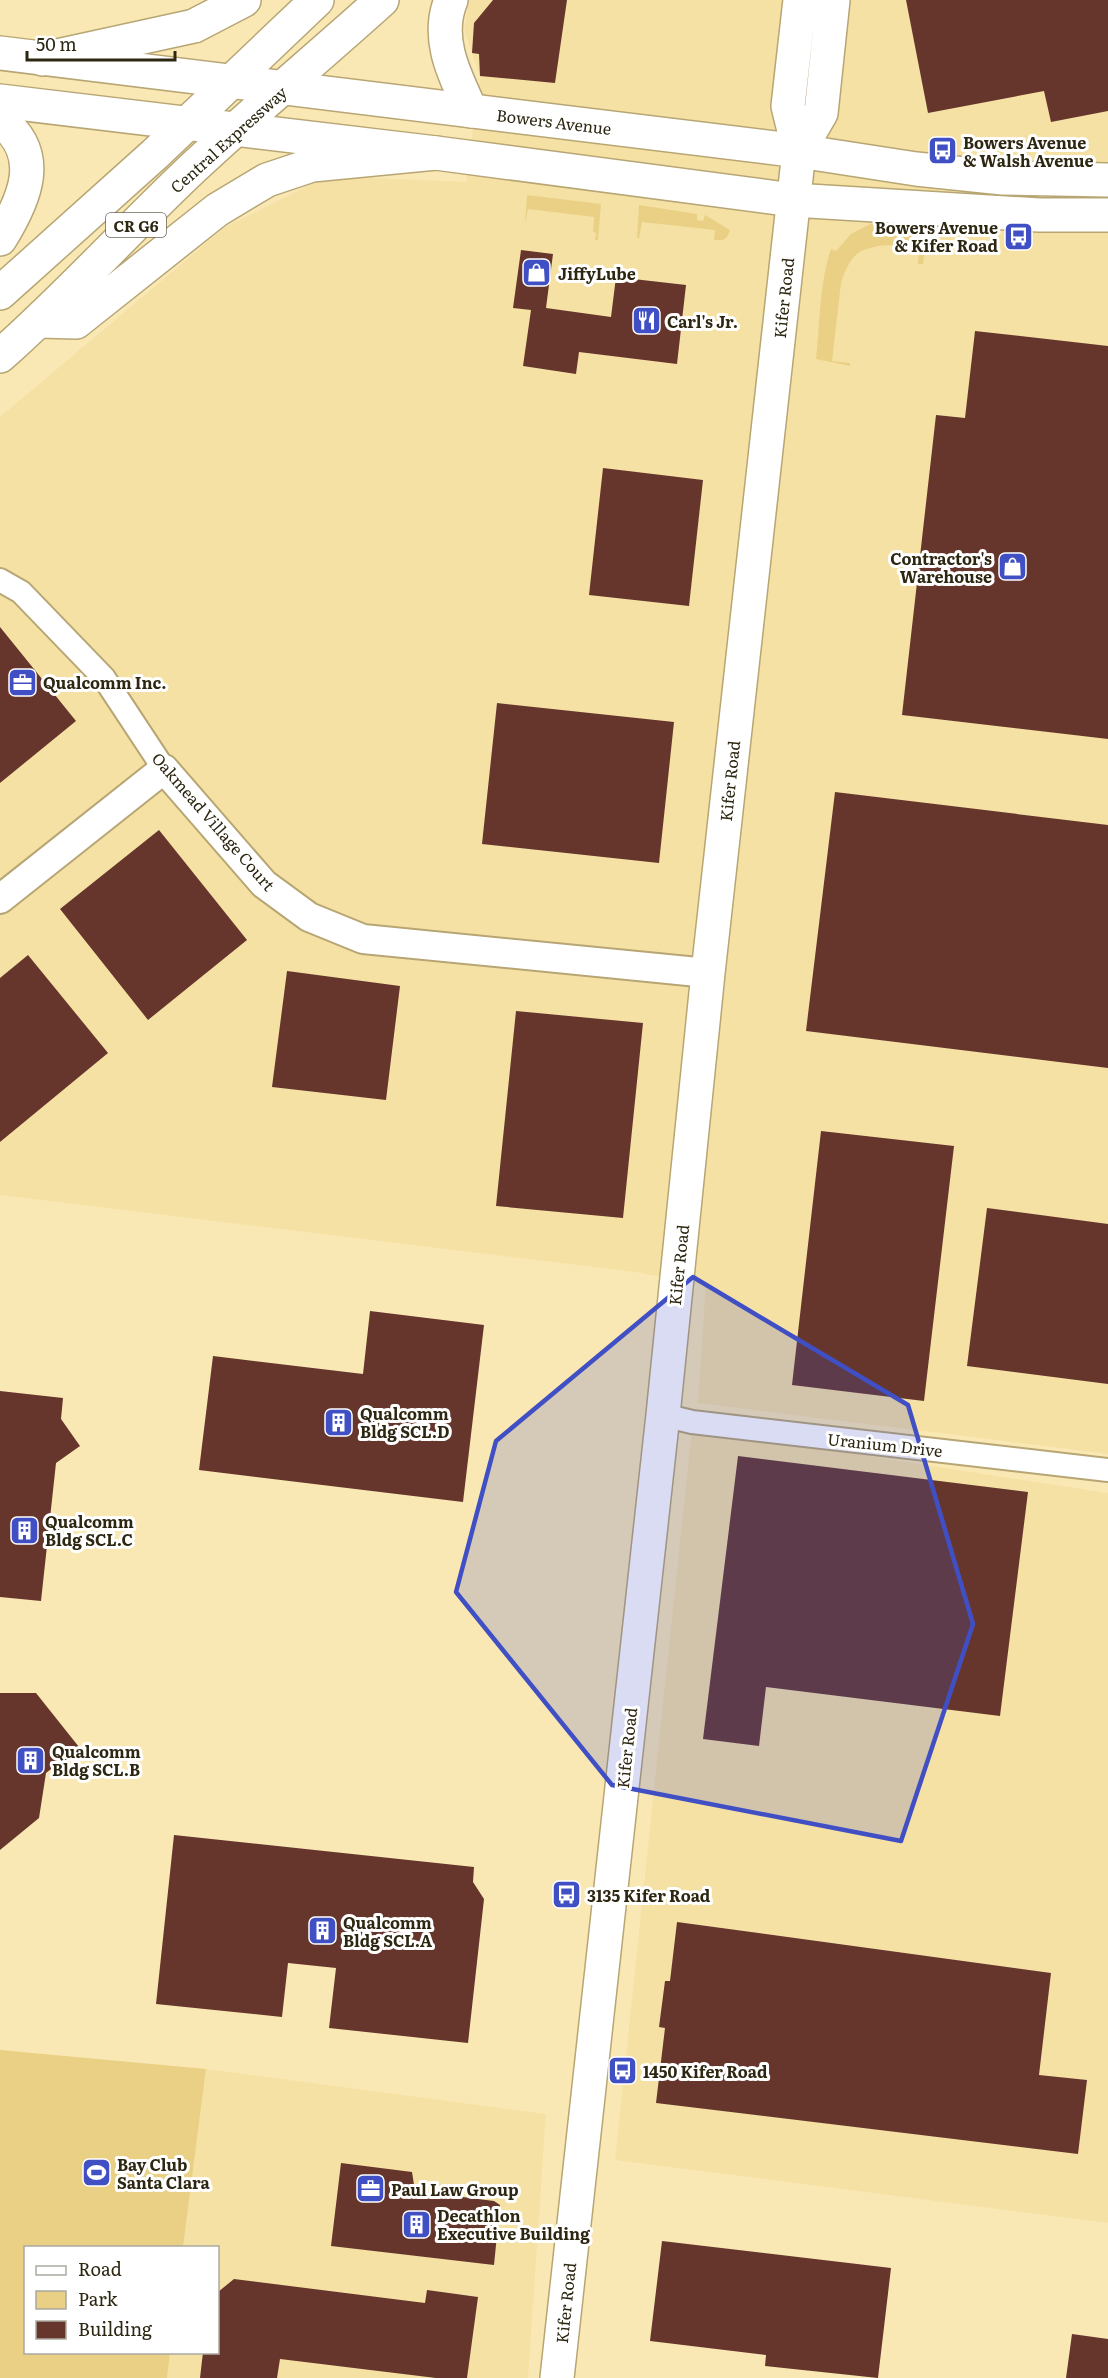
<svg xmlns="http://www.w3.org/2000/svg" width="1108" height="2378" viewBox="0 0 1108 2378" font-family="Literata,serif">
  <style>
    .built { fill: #f6e1a5 }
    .green { fill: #e9d085 }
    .building { fill: #66362d }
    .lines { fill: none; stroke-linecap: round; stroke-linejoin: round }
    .minor-casing { stroke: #b7a674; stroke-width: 26 }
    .tertiary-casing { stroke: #b7a674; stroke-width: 32 }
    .secondary-casing { stroke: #b7a674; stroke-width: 36 }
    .primary-casing { stroke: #b7a674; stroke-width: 36 }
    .trunk-casing { stroke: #b7a674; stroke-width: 36 }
    .minor { stroke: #fff; stroke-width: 22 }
    .tertiary { stroke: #fff; stroke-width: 28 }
    .secondary { stroke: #fff; stroke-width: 33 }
    .primary { stroke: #fff; stroke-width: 33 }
    .trunk { stroke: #fff; stroke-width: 33 }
    .marked { fill: #4050c4; fill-opacity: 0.2; stroke: #4050c4; stroke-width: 4.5; stroke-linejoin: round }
    .labels { text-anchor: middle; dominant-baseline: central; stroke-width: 6; stroke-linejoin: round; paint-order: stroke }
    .shield { fill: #fff; stroke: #6c6859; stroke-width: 1.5 }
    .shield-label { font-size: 15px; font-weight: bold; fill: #2d2712 }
    .street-label { font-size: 16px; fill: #2d2712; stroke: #fff }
    .poi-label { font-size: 16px; font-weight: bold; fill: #2d2712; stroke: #fff; text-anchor: start }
  </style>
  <rect width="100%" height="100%" fill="#fae8b4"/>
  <path class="built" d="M 469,0 L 1108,0 L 1108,1454 L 698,1403 L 706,1285 L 635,1272 L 0,1195 L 0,417 L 224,228 L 327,176 L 466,182 L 480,77 L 464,30 Z
    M 692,1429 L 1108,1493 L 1108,2223 L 615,2160 Z
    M 206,2069 L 546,2114 L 528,2378 L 167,2378 L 170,2353 L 218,2352 L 218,2248 L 183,2247 Z"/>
  <path class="green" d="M 527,195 L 601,204 L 598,240 L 595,240 L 596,233 L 593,232 L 594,217 L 528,209 L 525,224 Z
    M 639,205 L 697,214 L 697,220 L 703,221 L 705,215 L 730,230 L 727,237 L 723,240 L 714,240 L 715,230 L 642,222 L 639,238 L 637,238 Z
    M 872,223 L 927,230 L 923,264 L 918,264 L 919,249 C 903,243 871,243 857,254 C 849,261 844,273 841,283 L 832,361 L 850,363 L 850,366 L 816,359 C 820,324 819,284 831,249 L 836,251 L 851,234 Z
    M 0,2050 L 206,2069 L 183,2247 L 26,2248 L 26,2352 L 170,2353 L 167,2378 L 0,2378 Z"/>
  <path class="building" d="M 493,0 L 567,0 L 555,83 L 480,76 L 479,54 L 472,53 L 474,23 Z
    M 906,0 L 1108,0 L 1108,111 L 1051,122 L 1044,91 L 928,113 Z
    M 521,250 L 553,254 L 546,308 L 611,317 L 616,277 L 686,285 L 677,364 L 579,352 L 576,374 L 523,366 L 531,310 L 513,308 Z
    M 975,331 L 1108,346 L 1108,739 L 902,715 L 936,415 L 965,418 Z
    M 603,468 L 703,480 L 689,606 L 589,595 Z
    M 0,627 L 76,721 L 0,783 Z
    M 497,703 L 674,722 L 659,863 L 482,844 Z
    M 835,792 L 1108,825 L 1108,1068 L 806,1031 Z
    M 159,830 L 247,940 L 148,1020 L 60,909 Z
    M 28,955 L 108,1053 L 0,1142 L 0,978 Z
    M 287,971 L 400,986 L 386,1100 L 272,1087 Z
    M 516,1011 L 643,1023 L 623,1218 L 496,1206 Z
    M 821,1131 L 954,1146 L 924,1401 L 792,1385 Z
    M 987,1208 L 1108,1224 L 1108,1384 L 967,1366 Z
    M 370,1311 L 484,1325 L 463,1502 L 199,1470 L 213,1356 L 363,1374 Z
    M 0,1391 L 63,1398 L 61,1419 L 80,1446 L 56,1463 L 41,1601 L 0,1597 Z
    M 738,1456 L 1028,1492 L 1000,1716 L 766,1687 L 759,1746 L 703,1739 Z
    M 0,1693 L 36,1693 L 79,1747 L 46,1773 L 39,1818 L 0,1850 Z
    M 174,1835 L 474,1867 L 473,1882 L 484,1899 L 468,2043 L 329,2028 L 336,1968 L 288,1963 L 282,2017 L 156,2004 Z
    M 677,1922 L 1051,1973 L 1039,2075 L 1087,2080 L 1078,2154 L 656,2103 L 665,2028 L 659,2027 L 665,1981 L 670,1981 Z
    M 341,2163 L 412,2172 L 415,2191 L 494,2201 L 500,2205 L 494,2265 L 331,2246 Z
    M 662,2241 L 891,2268 L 878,2378 L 765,2366 L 766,2355 L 650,2341 Z
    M 234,2279 L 425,2303 L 427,2290 L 478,2297 L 467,2378 L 436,2378 L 280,2359 L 277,2378 L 200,2378 L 203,2352 L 218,2352 L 218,2292 Z
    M 1072,2334 L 1108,2339 L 1108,2378 L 1066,2378 Z"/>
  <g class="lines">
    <defs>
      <path id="minor" d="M 0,580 L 21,592 L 104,678 L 164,769
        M 663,1415 L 692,1422 L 1108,1470"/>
      <path id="tertiary" d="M 0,899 L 164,769 L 264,884 L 309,917 L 363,939 L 708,973"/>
      <path id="secondary" d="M 799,151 L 916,169 L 1003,178 L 1108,180
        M 799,151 L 821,113 L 833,0
        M 793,200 L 1039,215 L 1108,215
        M 557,2378 L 663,1415 L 708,973 L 799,151 L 788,106 L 800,0"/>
      <path id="primary" d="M 0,53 L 799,151
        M 0,101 L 436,153 L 793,200"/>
      <path id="trunk" d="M 451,0 C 435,39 455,76 471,111
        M 43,59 L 194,26 L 244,0
        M 0,120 C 45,154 25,199 0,239
        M 0,293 L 155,154 L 317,0
        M 40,321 L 76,322 L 217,210 L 267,180 L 312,165 L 436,153
        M 0,356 C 68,296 129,228 195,166 C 256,109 320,56 382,0"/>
    </defs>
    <use href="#minor" class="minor-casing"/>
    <use href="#tertiary" class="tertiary-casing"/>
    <use href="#secondary" class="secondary-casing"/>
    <use href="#primary" class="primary-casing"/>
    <use href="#trunk" class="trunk-casing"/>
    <use href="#minor" class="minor"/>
    <use href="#tertiary" class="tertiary"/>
    <use href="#secondary" class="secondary"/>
    <use href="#primary" class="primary"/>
    <use href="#trunk" class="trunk"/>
  </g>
  <path class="marked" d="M 693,1277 L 908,1405 L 973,1624 L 901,1841 L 612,1785 L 456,1592 L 496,1441 Z"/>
  <defs>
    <symbol id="bus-square" viewBox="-11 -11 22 22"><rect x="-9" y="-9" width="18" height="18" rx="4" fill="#4050c4" stroke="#fff"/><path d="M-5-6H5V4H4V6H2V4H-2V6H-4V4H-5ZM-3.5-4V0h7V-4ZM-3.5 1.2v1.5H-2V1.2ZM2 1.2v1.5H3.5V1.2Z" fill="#fff"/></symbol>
    <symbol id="shop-square" viewBox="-11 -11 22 22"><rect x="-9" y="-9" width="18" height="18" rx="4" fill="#4050c4" stroke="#fff"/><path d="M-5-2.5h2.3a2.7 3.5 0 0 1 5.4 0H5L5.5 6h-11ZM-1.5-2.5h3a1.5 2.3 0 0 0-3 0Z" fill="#fff"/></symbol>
    <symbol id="restaurant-square" viewBox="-11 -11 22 22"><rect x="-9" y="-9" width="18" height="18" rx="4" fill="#4050c4" stroke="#fff"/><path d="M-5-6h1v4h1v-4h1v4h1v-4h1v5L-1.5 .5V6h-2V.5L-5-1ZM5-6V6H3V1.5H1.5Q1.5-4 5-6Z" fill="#fff"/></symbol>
    <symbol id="office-square" viewBox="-11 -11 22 22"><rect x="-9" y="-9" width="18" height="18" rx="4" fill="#4050c4" stroke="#fff"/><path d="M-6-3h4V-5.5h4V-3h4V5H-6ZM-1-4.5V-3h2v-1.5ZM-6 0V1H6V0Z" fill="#fff"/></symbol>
    <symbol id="building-square" viewBox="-11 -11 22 22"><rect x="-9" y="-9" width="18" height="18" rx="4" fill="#4050c4" stroke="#fff"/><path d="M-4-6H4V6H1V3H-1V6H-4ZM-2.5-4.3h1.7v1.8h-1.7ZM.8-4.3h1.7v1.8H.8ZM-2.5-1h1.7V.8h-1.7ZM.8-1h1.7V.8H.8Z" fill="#fff"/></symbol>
    <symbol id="stadium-square" viewBox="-11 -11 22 22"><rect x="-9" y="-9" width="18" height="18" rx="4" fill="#4050c4" stroke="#fff"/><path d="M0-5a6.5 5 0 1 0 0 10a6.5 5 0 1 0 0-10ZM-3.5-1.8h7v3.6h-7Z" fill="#fff"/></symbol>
  </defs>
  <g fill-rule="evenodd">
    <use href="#bus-square" x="926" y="134" width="33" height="33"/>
    <use href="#bus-square" x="1002" y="220" width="33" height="33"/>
    <use href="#shop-square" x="520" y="256" width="33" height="33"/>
    <use href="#restaurant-square" x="630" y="304" width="33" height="33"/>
    <use href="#shop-square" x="996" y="550" width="33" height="33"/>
    <use href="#office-square" x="6" y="666" width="33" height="33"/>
    <use href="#building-square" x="322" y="1406" width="33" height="33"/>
    <use href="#building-square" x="8" y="1514" width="33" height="33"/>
    <use href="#building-square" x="14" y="1744" width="33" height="33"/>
    <use href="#bus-square" x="550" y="1878" width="33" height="33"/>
    <use href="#building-square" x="306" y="1914" width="33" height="33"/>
    <use href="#bus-square" x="606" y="2054" width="33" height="33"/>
    <use href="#stadium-square" x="80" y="2156" width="33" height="33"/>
    <use href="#office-square" x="354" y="2172" width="33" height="33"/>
    <use href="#building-square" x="400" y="2208" width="33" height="33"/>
  </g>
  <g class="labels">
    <rect class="shield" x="106" y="213" width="60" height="24" rx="4.5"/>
    <g class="shield-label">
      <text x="136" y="225">CR G6</text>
    </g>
    <g class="street-label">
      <text transform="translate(554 121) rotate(7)">Bowers Avenue</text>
      <text transform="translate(228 139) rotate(-42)">Central Expressway</text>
      <text transform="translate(783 298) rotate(-84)">Kifer Road</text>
      <text transform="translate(729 781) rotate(-84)">Kifer Road</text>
      <text transform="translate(214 821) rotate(49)">Oakmead Village Court</text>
      <text transform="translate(678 1265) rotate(-84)">Kifer Road</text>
      <text transform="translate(885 1444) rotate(6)">Uranium Drive</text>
      <text transform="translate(626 1748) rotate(-84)">Kifer Road</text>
      <text transform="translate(565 2303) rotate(-84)">Kifer Road</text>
    </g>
    <g class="poi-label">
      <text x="963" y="142">Bowers Avenue<tspan x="963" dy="18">&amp; Walsh Avenue</tspan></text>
      <text x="998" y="227" text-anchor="end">Bowers Avenue<tspan x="998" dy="18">&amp; Kifer Road</tspan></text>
      <text x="558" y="273">JiffyLube</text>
      <text x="667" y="321">Carl's Jr.</text>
      <text x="992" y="558" text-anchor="end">Contractor's<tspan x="992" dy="18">Warehouse</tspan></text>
      <text x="43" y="682">Qualcomm Inc.</text>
      <text x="360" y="1413">Qualcomm<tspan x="360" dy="18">Bldg SCL.D</tspan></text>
      <text x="45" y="1521">Qualcomm<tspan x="45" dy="18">Bldg SCL.C</tspan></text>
      <text x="52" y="1751">Qualcomm<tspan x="52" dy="18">Bldg SCL.B</tspan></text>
      <text x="587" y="1895">3135 Kifer Road</text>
      <text x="343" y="1922">Qualcomm<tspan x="343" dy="18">Bldg SCL.A</tspan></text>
      <text x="643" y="2071">1450 Kifer Road</text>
      <text x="117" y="2164">Bay Club<tspan x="117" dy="18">Santa Clara</tspan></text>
      <text x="391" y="2189">Paul Law Group</text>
      <text x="437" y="2215">Decathlon<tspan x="437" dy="18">Executive Building</tspan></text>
    </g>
  </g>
  <rect x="24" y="2246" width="195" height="108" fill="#ffffff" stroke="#aba9a0" stroke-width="1.5"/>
  <rect x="36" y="2266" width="30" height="9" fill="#ffffff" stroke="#aba9a0" stroke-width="1.5"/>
  <text x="78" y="2276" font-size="18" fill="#2d2712">Road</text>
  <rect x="36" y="2291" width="30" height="18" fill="#e9d085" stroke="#aba9a0" stroke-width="1.5"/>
  <text x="78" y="2306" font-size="18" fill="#2d2712">Park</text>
  <rect x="36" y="2321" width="30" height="18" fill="#66362d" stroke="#aba9a0" stroke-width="1.5"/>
  <text x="78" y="2336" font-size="18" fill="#2d2712">Building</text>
  <path d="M27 51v9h148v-9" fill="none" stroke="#2d2712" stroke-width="3"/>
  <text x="36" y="51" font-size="18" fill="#2d2712" stroke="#ffffff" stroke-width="4.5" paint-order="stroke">50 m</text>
</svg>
